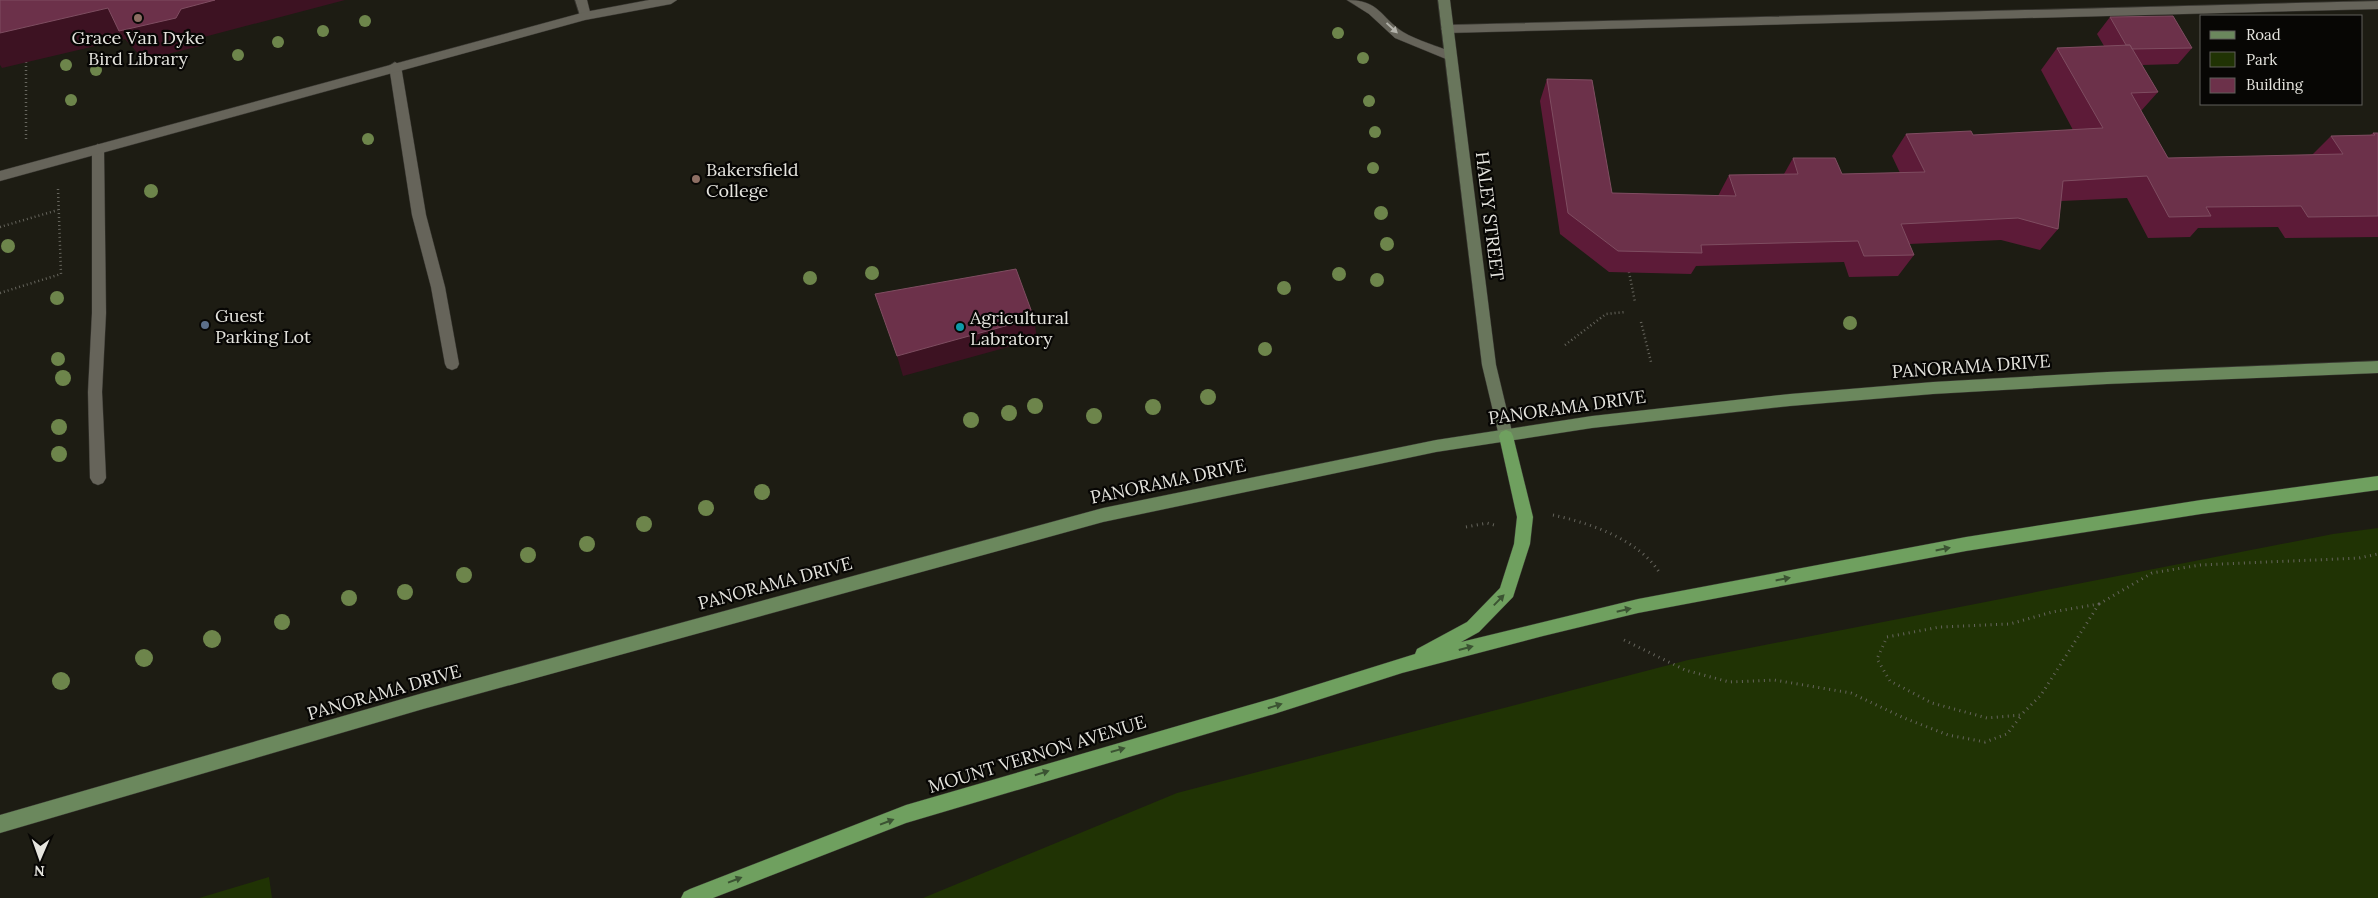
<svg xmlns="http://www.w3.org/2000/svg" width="2378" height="898" viewBox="0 0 2378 898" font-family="Lora,serif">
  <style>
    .green { fill: #203304 }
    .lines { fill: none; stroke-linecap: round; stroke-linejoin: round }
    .lane-casing { stroke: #393732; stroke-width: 1 }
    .street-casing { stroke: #393732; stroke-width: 1 }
    .secondary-casing { stroke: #393732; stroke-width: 1 }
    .primary-casing { stroke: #393732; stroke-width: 1 }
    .highway-casing { stroke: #393732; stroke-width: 1 }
    .path-far1 { stroke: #66655d; stroke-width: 2.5; stroke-dasharray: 1 3; stroke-linecap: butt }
    .path { stroke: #66655d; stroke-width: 3; stroke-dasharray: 1 4.5; stroke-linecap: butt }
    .lane { fill: #66645a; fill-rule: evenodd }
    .street { fill: #66645a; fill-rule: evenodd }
    .secondary { fill: #69765c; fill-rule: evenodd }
    .primary { fill: #6b885d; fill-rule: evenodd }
    .highway { fill: #6fa05f; fill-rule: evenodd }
    .tree { fill: #6d854b }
    .wall { fill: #5d1b38 }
    .shaded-wall { fill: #3d1222 }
    .building { fill: #6c314a; stroke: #7f4d61 }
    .oneway { fill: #b2b1a9 }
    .oneway2 { fill: #3b5332 }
    .education-dot { fill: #8d6e63; stroke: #070604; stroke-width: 2 }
    .service-dot { fill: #5c6f8a; stroke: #070604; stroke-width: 2 }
    .culture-dot { fill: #0f9aa8; stroke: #070604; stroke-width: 2 }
    .labels { text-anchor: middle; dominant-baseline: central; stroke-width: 4.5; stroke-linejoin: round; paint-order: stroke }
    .poi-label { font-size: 18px; fill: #e5e4de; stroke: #070604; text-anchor: start }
    .street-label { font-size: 18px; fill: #e5e4de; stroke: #070604 }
  </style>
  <rect width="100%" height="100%" fill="#1d1c13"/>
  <path class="green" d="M 2378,528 L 2378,898 L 923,898 L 1177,793 L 1688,660 L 2333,534 Z
    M 269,877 L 272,898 L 199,898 Z"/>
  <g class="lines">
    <defs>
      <path id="lane" d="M 575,0 L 587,0 L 591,16 L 589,19 L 581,19 Z
        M 2378,1 L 2378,9 L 1447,33 L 1441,29 L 1447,25 Z
        M 395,62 L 401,66 L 426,215 L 445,287 L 459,364 L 457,368 L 452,370 L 447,368 L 445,364 L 431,287 L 412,215 L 389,66 Z
        M 98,144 L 104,149 L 106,313 L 102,392 L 106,478 L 103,483 L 98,485 L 93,483 L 90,478 L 88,392 L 92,313 L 92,149 Z"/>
      <path id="street" d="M 649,0 L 677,0 L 671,4 L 585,20 L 0,181 L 0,171 L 585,12 Z
        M 1347,0 C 1380,0 1380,17 1403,32 C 1418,41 1438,46 1454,53 L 1456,56 L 1450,60 L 1446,59 L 1395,38 L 1369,14 Z"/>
      <path id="secondary" d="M 1438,0 L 1450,0 L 1496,365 L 1513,436 L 1511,440 L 1506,442 L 1501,440 L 1499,436 L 1482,365 Z"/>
      <path id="primary" d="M 2378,361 L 2378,373 L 2107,384 L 1933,394 L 1790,406 L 1592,428 L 1436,452 L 1103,522 L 423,709 L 0,833 L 0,815 L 423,693 L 1103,508 L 1436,440 L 1592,416 L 1790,394 L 1933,382 L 2107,372 Z"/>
      <path id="highway" d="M 1506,430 L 1511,432 L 1513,436 L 1533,517 L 1530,544 L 1513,597 L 1479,632 L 1461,642 L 1638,599 L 1966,537 L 2201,500 L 2378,476 L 2378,490 L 2201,514 L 1966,551 L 1638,613 L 1543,636 L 1402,673 L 1274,714 L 906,823 L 713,898 L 681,898 L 684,892 L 690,889 L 906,805 L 1274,698 L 1415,654 L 1417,649 L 1467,622 L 1500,588 L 1514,544 L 1517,517 L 1499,436 L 1501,432 Z"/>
    </defs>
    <use href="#lane" class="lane-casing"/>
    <use href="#street" class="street-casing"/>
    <use href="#secondary" class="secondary-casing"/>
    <use href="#primary" class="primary-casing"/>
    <use href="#highway" class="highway-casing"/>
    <path class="path-far1" d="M 26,62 L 26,140
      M 0,227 L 58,210
      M 1629,272 L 1635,302
      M 0,293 L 61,274 L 58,189
      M 1641,322 L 1651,362
      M 1565,345 L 1606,314 L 1625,312"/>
    <path class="path" d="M 1553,515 C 1589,523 1638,539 1659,572
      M 1466,527 L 1487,523 L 1494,525
      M 2099,604 L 2041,695 L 2021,715 L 1987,718 L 1932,703 L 1890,681 L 1877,659 L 1887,637 L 1940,627 L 2010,624 L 2052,612 Z
      M 2099,604 L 2152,573 L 2200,565 L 2359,558 L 2378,554
      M 1624,640 L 1685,670 L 1729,682 L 1774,680 L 1851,693 L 1904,718 L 1948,735 L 1985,742 L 2007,734 L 2021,716"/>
    <use href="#lane" class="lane"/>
    <use href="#street" class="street"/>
    <use href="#secondary" class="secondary"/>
    <use href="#primary" class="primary"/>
    <use href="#highway" class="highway"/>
  </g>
  <g class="tree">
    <circle cx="365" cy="21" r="6"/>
    <circle cx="323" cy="31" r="6"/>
    <circle cx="1338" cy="33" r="6"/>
    <circle cx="278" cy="42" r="6"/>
    <circle cx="238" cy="55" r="6"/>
    <circle cx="1363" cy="58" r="6"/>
    <circle cx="66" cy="65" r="6"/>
    <circle cx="96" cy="70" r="6"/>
    <circle cx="71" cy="100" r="6"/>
    <circle cx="1369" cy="101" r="6"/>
    <circle cx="1375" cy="132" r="6"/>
    <circle cx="368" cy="139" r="6"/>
    <circle cx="1373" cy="168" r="6"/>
    <circle cx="151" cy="191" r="7"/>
    <circle cx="1381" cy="213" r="7"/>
    <circle cx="1387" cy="244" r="7"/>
    <circle cx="8" cy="246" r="7"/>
    <circle cx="872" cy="273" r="7"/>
    <circle cx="1339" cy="274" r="7"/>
    <circle cx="810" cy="278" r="7"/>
    <circle cx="1377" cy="280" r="7"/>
    <circle cx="1284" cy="288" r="7"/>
    <circle cx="57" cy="298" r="7"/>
    <circle cx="1850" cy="323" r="7"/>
    <circle cx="1265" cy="349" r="7"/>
    <circle cx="58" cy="359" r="7"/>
    <circle cx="63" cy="378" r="8"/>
    <circle cx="1208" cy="397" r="8"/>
    <circle cx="1035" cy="406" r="8"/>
    <circle cx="1153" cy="407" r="8"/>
    <circle cx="1009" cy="413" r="8"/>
    <circle cx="1094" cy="416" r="8"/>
    <circle cx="971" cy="420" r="8"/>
    <circle cx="59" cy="427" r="8"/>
    <circle cx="59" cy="454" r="8"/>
    <circle cx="762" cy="492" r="8"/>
    <circle cx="706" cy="508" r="8"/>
    <circle cx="644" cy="524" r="8"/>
    <circle cx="587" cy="544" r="8"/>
    <circle cx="528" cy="555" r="8"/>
    <circle cx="464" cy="575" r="8"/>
    <circle cx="405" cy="592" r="8"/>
    <circle cx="349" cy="598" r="8"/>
    <circle cx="282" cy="622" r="8"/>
    <circle cx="212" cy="639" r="9"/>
    <circle cx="144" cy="658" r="9"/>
    <circle cx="61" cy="681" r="9"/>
  </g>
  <path class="wall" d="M 2110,17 L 2192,48 L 2178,64 L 2142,65 L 2158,92 L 2141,111 L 2168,158 L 2312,155 L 2331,136 L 2370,135 L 2373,133 L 2378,133 L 2378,237 L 2285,238 L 2278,227 L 2198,228 L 2190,237 L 2148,238 L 2127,198 L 2061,201 L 2058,229 L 2040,250 L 2001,240 L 1909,244 L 1914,255 L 1898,276 L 1849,277 L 1844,262 L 1696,266 L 1691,274 L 1609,272 L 1560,234 L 1540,101 L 1547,79 L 1612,193 L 1718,196 L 1729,175 L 1784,174 L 1793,158 L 1842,174 L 1900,173 L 1892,156 L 1906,134 L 1973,135 L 2073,130 L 2041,70 L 2057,48 L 2104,46 L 2097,34 Z"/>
  <path class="shaded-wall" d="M 215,0 L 345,0 L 204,37 L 200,46 L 144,60 L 125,39 L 2,68 L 0,65 L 0,33 L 108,8 Z
    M 1034,318 L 1037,339 L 903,376 L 897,356 Z"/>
  <path class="building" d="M 0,0 L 215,0 L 181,9 L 176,18 L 119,31 L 108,8 L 0,33 Z
    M 2173,16 L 2192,48 L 2132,49 L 2130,45 L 2126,45 L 2110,17 Z
    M 2130,45 L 2158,92 L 2131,93 L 2168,158 L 2343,154 L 2331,136 L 2375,135 L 2373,133 L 2378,133 L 2378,216 L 2308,217 L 2301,206 L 2206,207 L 2211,216 L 2169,217 L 2147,176 L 2063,181 L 2058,229 L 2018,218 L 1901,224 L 1914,255 L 1864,256 L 1858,241 L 1701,245 L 1702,253 L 1618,251 L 1568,213 L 1547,79 L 1592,80 L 1612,193 L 1736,196 L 1729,175 L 1798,174 L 1793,158 L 1835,158 L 1842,174 L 1925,172 L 1906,134 L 1971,131 L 1973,135 L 2103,128 L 2057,48 Z
    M 1016,269 L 1034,318 L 897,356 L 875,294 Z"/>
  <defs><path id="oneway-solid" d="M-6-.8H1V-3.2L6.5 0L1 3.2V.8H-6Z" transform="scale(1.25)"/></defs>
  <use class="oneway" href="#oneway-solid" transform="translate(1392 28) rotate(43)"/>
  <g class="oneway2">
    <use href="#oneway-solid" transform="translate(1943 549) rotate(-11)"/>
    <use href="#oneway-solid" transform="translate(1783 579) rotate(-11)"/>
    <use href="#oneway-solid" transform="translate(1499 600) rotate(-46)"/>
    <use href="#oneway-solid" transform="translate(1624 610) rotate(-13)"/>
    <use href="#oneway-solid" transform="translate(1466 648) rotate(-15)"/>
    <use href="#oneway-solid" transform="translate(1275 706) rotate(-17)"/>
    <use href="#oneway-solid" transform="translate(1118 750) rotate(-16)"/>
    <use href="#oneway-solid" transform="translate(1042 773) rotate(-17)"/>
    <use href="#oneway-solid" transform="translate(887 822) rotate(-21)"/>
    <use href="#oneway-solid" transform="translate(735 880) rotate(-21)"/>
  </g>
  <g class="education-dot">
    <circle cx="138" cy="18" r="5"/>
    <circle cx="696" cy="179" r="5"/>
  </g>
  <circle class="service-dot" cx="205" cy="325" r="5"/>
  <circle class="culture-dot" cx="960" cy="327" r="5"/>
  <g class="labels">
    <g class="poi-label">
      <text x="138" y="37" text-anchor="middle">Grace Van Dyke<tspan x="138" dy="21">Bird Library</tspan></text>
      <text x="706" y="169">Bakersfield<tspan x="706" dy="21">College</tspan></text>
      <text x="215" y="315">Guest<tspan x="215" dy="21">Parking Lot</tspan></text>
      <text x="970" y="317">Agricultural<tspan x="970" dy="21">Labratory</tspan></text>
    </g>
    <g class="street-label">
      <text transform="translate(1490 216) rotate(83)">HALEY STREET</text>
      <text transform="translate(1971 366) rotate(-4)">PANORAMA DRIVE</text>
      <text transform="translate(1567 407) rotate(-8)">PANORAMA DRIVE</text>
      <text transform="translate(1168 481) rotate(-12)">PANORAMA DRIVE</text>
      <text transform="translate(775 583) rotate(-15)">PANORAMA DRIVE</text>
      <text transform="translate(384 692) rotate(-16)">PANORAMA DRIVE</text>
      <text transform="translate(1037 754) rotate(-17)">MOUNT VERNON AVENUE</text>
    </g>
  </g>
  <rect x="2200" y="15" width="162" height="90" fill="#070604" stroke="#605f5b"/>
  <rect x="2210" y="31" width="25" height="8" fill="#6b885d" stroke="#605f5b"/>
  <text x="2246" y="40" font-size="15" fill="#e5e4de">Road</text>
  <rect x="2210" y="52" width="25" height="15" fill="#203304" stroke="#605f5b"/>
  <text x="2246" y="65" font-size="15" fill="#e5e4de">Park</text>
  <rect x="2210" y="78" width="25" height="15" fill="#6c314a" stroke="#605f5b"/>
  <text x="2246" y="90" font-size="15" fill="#e5e4de">Building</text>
  <g transform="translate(40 858) rotate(182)" stroke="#070604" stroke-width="4" paint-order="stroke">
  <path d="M0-4L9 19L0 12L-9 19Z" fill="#e5e4de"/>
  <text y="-8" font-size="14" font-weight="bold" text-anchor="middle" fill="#e5e4de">N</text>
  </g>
</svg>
